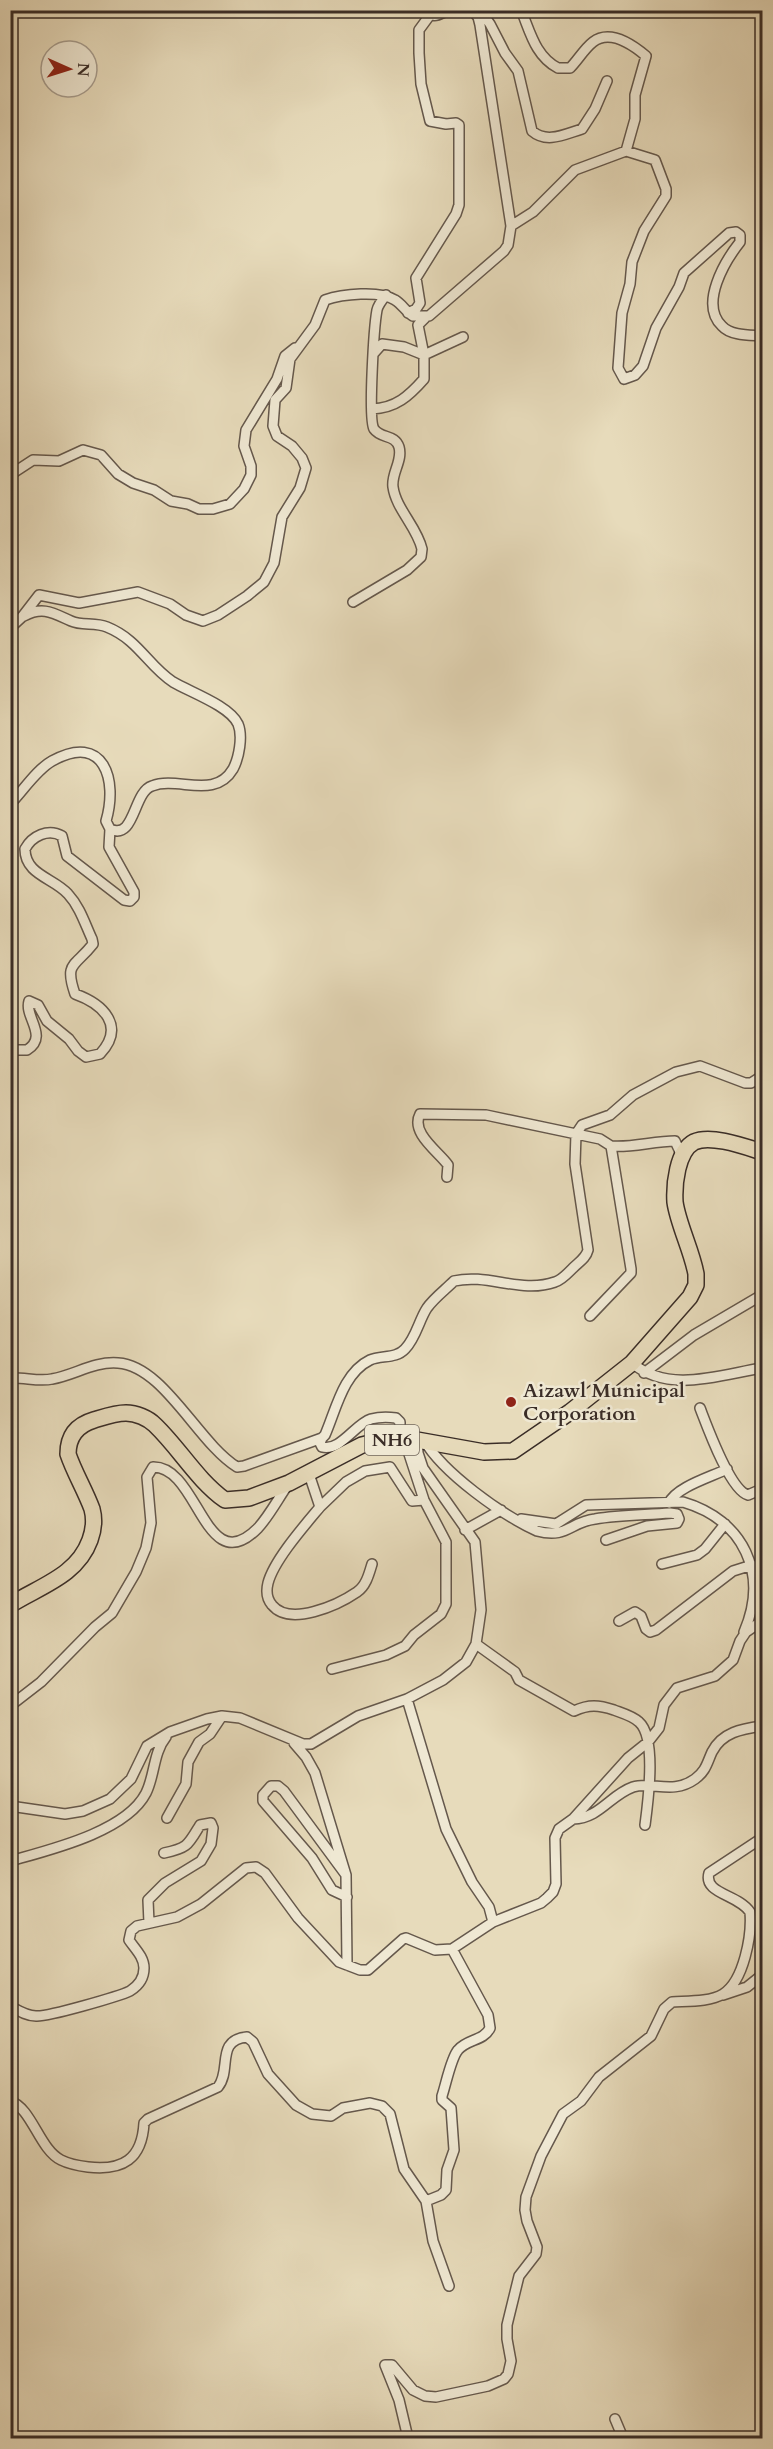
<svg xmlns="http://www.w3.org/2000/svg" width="773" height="2449" viewBox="0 0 773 2449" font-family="Cardo,serif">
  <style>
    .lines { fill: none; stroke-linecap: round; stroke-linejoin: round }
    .minor-casing { stroke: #65584c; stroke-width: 12 }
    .trunk-casing { stroke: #3a2d27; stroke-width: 18 }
    .minor { stroke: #efe8d3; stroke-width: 9 }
    .trunk { stroke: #e7dbbb; stroke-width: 15 }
    .poi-dot { fill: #8f2418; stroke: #efe8d3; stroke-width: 2 }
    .labels { text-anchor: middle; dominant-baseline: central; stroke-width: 5; stroke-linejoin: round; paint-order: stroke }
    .shield { fill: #efe8d3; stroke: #70655b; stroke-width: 1.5 }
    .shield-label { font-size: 18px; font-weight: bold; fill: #3a2d27 }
    .poi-label { font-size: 20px; font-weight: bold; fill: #3a2d27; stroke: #efe8d3; text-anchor: start }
  </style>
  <rect width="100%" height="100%" fill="#e7dbbb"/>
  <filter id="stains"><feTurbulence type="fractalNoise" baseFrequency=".00333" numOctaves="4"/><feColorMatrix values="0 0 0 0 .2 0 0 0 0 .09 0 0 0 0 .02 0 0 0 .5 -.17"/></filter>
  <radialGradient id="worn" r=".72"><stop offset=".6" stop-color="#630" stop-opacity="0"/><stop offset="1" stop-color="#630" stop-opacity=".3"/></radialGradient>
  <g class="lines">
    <defs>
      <path id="minor" d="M 426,10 C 434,20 439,14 449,10
        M 521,10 C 530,31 535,56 558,68 L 570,68 C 578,60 584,49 593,42 C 610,29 633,45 646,56 L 635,95 L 635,119 L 626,151
        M 562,10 L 568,12 L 578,10
        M 478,17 L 485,17 L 490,24 L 505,53 L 518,71 L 532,131 C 547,144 565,134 582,129 L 595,109 L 607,81
        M 511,226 L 533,212 L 575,170 L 626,151 L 655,160 L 666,189 L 666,196 L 644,231 L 632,262 L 630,284 L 622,313 L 618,368 L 624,379 L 635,375 L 643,366 L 656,328 L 679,287 L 684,273 L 729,233 L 736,232 L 740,235 L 740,242 C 725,261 699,304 722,326 C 731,336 750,335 762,336
        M 408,313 L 416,309 L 420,303 L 416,278 L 456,214 L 459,205 L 459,125 L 456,123 L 446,124 L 430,121 L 421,84 L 419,53 L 419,30 L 430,15
        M 374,353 L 382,344 L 404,347 L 424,355 L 463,337
        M 372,409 C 396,408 409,396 424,379 L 424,355 L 418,325 L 425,318
        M 10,475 L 33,460 L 59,461 L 83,450 L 101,455 L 118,474 L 133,483 L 154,490 L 171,501 L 188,504 L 199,509 L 213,509 L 230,504 L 244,489 L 251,475 L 251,466 L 244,446 L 246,430 L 277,379 L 285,356 L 295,348
        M 353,602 L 407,570 L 421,557 L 422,549 C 417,527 396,509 393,487 C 391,473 403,461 399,447 C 395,434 381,439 374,429 C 368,419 374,326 377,310 C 378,305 382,300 386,295
        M 10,628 L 22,617 L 39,595 L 79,603 L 138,592 L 170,604 L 186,615 L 203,621 L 218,615 L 247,596 L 264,582 L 274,563 L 282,517 L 300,488 L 306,468 L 302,458 L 292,446 L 277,436 L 273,426 L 275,400 L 286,388 L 290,359 L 315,325 L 325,300 C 342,294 380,290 395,300 C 402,304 406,312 413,316 L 429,316 L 504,251 L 508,245 L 511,226 L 480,25 L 478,17 L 472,10
        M 10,804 C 23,791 36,770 52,761 C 104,732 118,780 106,821 L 110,829 C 135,841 133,792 152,786 C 178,776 215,800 233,769 C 239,758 243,736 238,724 C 230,706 190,692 173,682 C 148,666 139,640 107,627 C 95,622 82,626 71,621 C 53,613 43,606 24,616
        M 10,1050 L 27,1050 C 49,1036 24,1017 29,1001 L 38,1005 L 47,1021 L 69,1039 L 78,1051 L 86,1057 L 100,1054 C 126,1026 103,1004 75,994 C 64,962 75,967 93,944 L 92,939 C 85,924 80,907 68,894 C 54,878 25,875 25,849 C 32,836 48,828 62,836 L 67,856 L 124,900 L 130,901 L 134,897 L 134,892 L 109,847 L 110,829
        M 611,1146 C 631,1148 654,1141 675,1141 L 682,1156
        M 447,1177 L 448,1165 C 439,1152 410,1133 420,1114 L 486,1115 L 600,1139 L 611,1146 L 631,1269 L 631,1273 L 590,1316
        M 632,1363 C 669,1394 719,1375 762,1368
        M 644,1373 L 694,1335 L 762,1295
        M 10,1378 C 24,1377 39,1382 52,1379 C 75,1375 94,1361 118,1363 C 164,1366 198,1443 237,1467 L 244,1466 L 322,1438 L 325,1435 C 336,1410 343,1373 370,1360 C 381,1355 396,1359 405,1349 C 416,1338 419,1320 427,1308 C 434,1298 445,1290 454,1281 C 488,1273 521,1294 555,1282 C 562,1280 568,1273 573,1268 C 579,1262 586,1258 588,1250 L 575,1164 L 576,1134 L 582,1125 L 610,1115 L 633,1095 L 676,1072 L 700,1066 L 745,1083 L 751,1083 L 762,1076
        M 700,1408 C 707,1426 730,1490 748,1495 L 762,1489
        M 322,1438 L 320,1443 L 322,1447 C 340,1452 355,1424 371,1419 C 379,1417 388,1417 396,1418 L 400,1422 L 400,1430 L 393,1440
        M 424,1440 C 443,1473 502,1515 537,1531 C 567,1539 570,1522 595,1519 C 619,1515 645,1515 670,1513 L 677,1514 L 679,1519 L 677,1523 L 647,1526 L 606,1540
        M 309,1474 L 320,1507 C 305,1525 274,1560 268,1583 C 266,1591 266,1598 272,1605 C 290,1627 338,1605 357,1592 C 366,1586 369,1574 372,1564
        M 669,1503 C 676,1487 711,1477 727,1469
        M 320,1507 L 346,1482 L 365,1471 L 390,1467 L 412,1501 L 424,1500
        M 521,1519 L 556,1524 L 586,1505 L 683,1502 C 744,1520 769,1574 744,1632
        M 465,1530 L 501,1510
        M 662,1564 L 697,1555 L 705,1549 L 725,1524
        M 619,1621 L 635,1612 L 641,1616 L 646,1629 L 650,1632 L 656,1630 L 733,1571 L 752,1565
        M 476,1644 L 515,1672 L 519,1680 L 574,1711 C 589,1704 599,1705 614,1710 C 622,1713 633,1716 639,1722 C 657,1738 648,1802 645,1825
        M 332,1669 L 386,1655 L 405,1646 L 414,1635 L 441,1614 L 446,1604 L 446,1542 L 424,1500 L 409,1454 L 407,1440
        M 407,1699 L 446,1829 L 472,1882 L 489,1907 L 493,1922
        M 10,1706 L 41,1682 L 95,1627 L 112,1613 L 136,1572 L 146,1548 L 151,1523 L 147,1477 L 153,1467 C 199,1466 205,1582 258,1528 C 269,1516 278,1499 287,1486
        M 294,1743 L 306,1757 L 315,1773 L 346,1875 L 347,1965
        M 10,1806 L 65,1814 L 83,1811 L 110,1799 L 131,1779 L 147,1746 L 170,1732 L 207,1719 L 222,1716 L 240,1718 L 303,1744 L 311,1744 L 358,1716 L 407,1699 L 443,1680 L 466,1662 L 476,1644 L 481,1610 L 475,1542 L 423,1468 L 418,1453 L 417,1440
        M 167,1818 L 186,1784 L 188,1762 L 199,1742 L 210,1734 L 222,1716
        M 573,1819 C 600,1818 610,1795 633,1787 C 652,1781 673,1795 695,1779 C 706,1771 707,1763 712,1752 C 722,1732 742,1729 762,1726
        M 10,1861 C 49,1850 126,1832 146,1793 C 155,1775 153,1753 166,1737
        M 346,1875 L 284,1791 L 278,1786 L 271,1786 L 263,1795 L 263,1801 L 312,1858 L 332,1890 L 347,1897
        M 149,1923 L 148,1900 L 165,1883 L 201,1861 L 211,1844 L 213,1828 L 211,1823 L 200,1825 C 188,1845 188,1848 164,1853
        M 723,1995 L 747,1987 L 762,1975
        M 10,2006 C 19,2011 27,2016 36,2016 C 48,2017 120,1996 130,1991 C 138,1986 144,1978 144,1968 C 144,1957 135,1949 129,1940 L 131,1931 L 137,1926 L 177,1917 L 201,1904 L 246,1868 L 256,1867 L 265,1873 L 298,1918 L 339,1962 L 360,1970 L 368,1970 L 403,1939 L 406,1938 L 435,1950 L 452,1949 L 493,1922 L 541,1903 L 547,1898 L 553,1892 L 556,1884 L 555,1838 L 559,1829 L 573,1819 L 628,1758 L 648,1742 L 659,1728 L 664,1705 L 677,1688 L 715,1676 L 733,1660 L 740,1641 L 746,1632 L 762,1621
        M 10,2101 C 32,2108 39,2149 61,2160 C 69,2164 80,2166 88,2167 C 123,2171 142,2159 144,2123 L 148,2119 L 218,2087 C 232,2070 215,2040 247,2037 L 253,2042 L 268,2074 L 296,2105 L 312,2114 L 331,2116 L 343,2108 L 370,2103 L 382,2106 L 390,2114 L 404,2169 L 426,2201 L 433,2241 L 449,2286
        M 426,2201 L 441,2195 L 446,2190 L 447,2170 L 454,2150 L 451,2108 L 442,2100 L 442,2096 C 446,2084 451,2058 458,2050 C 467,2039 484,2041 490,2028 L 488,2015 L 452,1949
        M 615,2419 L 623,2438
        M 408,2438 L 399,2400 L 385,2365 L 392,2365 L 413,2390 L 425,2396 L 436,2397 L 488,2386 L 504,2379 L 508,2374 L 511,2361 L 507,2339 L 507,2325 L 519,2276 L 536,2254 L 537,2247 L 527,2221 L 525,2210 L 526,2197 L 541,2156 L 563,2114 L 581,2101 L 599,2077 L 651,2036 L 664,2009 L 672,2002 C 688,2001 710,2002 723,1994 C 744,1981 752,1935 750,1912 C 738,1894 703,1894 709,1873 L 762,1838"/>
      <path id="trunk" d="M 10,1605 C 40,1586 77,1576 90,1540 C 94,1529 95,1520 92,1509 C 85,1490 74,1472 68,1454 C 68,1436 77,1425 94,1420 C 104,1417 115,1413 126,1413 C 136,1413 148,1418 155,1425 C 180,1449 197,1480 225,1500 L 249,1498 L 289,1483 L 362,1445 L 382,1440 L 417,1440 L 484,1452 L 513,1451 L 570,1412 L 632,1363 L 690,1297 L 696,1285 L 696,1274 C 692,1251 678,1224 675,1202 C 674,1185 677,1151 694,1142 C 711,1134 746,1147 762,1152"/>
    </defs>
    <use href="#minor" class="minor-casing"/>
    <use href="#trunk" class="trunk-casing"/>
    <use href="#minor" class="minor"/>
    <use href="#trunk" class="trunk"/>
  </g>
  <circle class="poi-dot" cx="511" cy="1402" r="6"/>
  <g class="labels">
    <rect class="shield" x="365" y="1425" width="54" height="30" rx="4.5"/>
    <g class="shield-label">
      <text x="392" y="1440">NH6</text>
    </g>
    <g class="poi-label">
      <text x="523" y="1390">Aizawl Municipal<tspan x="523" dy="23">Corporation</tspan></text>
    </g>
  </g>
  <rect width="773" height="2449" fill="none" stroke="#e7dbbb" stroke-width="36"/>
  <rect x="12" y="12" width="749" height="2425" fill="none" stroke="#3a2d27" stroke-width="3"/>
  <rect x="18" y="18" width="737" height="2413" fill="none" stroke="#3a2d27" stroke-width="1.5"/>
  <g transform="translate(69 69) rotate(93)"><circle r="28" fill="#efe8d3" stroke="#a79d8e" stroke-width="1.5"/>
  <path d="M0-4.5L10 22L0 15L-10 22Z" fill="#8f2418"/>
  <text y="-9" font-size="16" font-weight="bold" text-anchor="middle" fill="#3a2d27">N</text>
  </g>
  <rect width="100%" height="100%" filter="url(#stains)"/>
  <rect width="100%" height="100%" fill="url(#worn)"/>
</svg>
